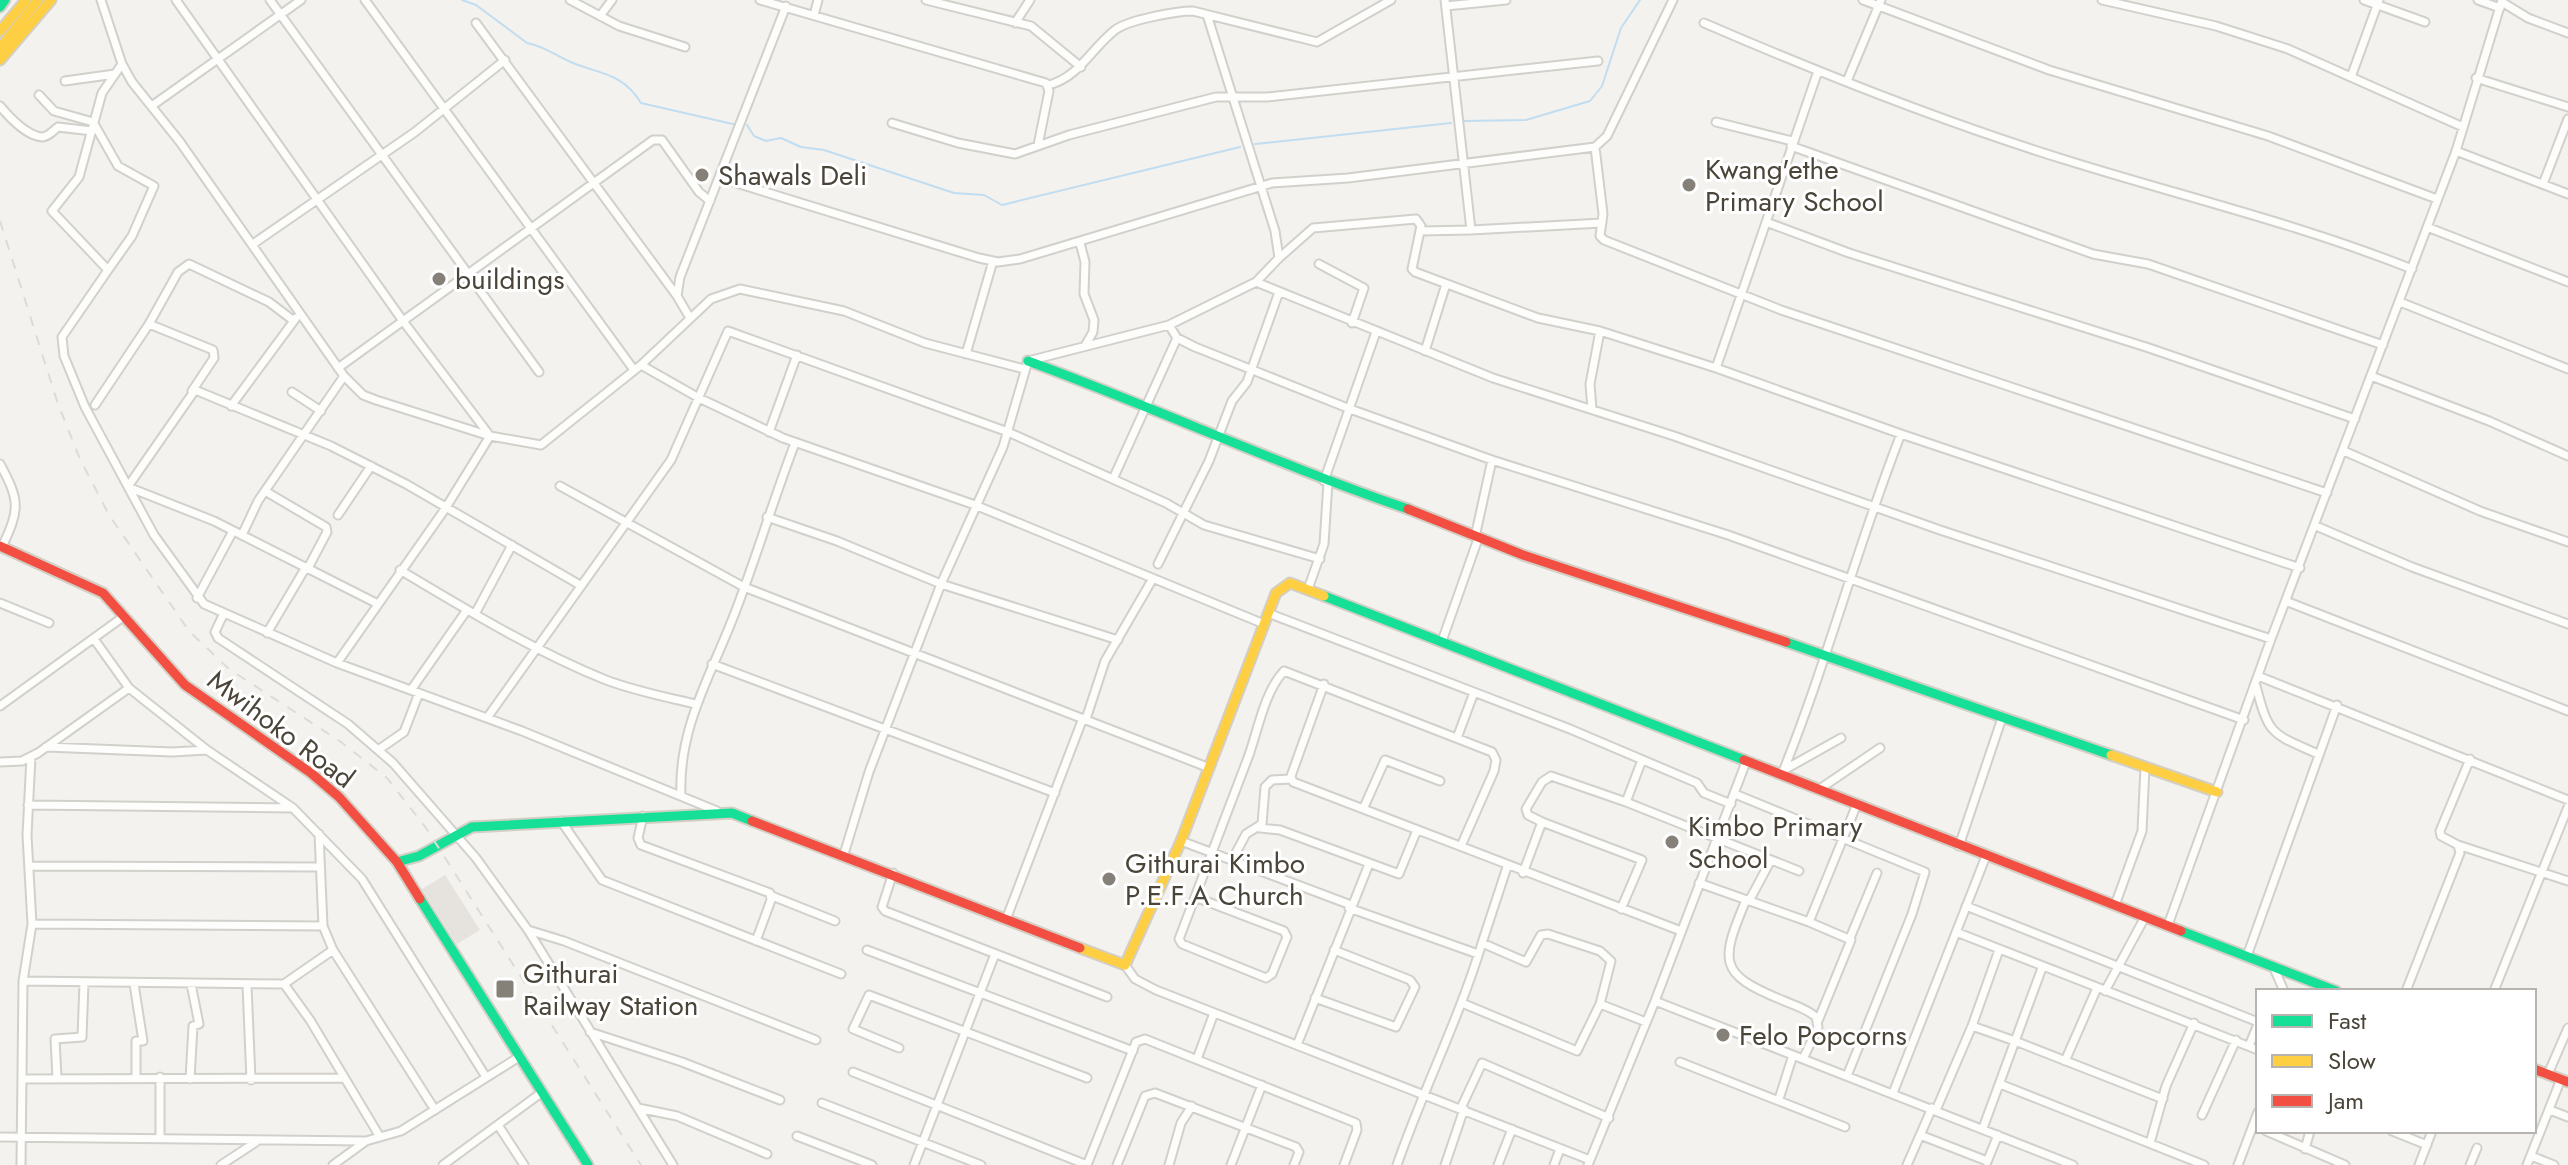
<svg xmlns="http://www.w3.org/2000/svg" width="2568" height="1165" viewBox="0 0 2568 1165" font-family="Jost,sans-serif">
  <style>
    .parking { fill: #e6e3df }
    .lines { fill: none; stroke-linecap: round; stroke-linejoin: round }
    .stream { stroke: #c0ddf1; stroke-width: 2 }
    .street-casing { stroke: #d2d0cb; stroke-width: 11 }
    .fast-casing { stroke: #d3cfc5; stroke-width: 13 }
    .slow-casing { stroke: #d3cfc5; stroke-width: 13 }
    .jam-casing { stroke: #d3cfc5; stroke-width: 13 }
    .street { stroke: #fdfdfc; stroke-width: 7 }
    .fast { stroke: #16e098; stroke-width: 9 }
    .slow { stroke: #ffcf43; stroke-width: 9 }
    .jam { stroke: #f24e42; stroke-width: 9 }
    .rail { stroke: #dbdbda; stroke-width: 2; stroke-dasharray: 10 10; stroke-linecap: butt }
    .poi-dot { fill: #868178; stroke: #fff; stroke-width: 3 }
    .labels { text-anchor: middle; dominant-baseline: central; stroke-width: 6; stroke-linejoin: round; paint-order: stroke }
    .poi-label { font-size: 28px; fill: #4b4439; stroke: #fff; text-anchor: start }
    .street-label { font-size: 28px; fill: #4b4439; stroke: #fff }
  </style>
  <rect width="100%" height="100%" fill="#f4f2ee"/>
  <path class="parking" d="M 445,875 L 480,930 L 457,944 L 422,889 Z"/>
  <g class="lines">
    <path class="stream" d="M 462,0 L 476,5 L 527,43 C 545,46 557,57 573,63 C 600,74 623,73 641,103 L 737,125
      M 1463,121 L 1526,120 L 1590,101 L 1602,86 L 1621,28 L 1640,0
      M 747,125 L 754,136 L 766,141 L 781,138 L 801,147 L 824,150 L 954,193 L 984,195 L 1002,205 L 1240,147
      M 1255,144 L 1451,123"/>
    <defs>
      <path id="street" d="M 101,0 L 122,64 L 132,82 L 180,142 L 344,376 L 363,395 L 376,400 L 490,436 L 541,445 L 641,365 L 711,299 L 740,289 L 844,311 L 925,343 L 1024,369
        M 176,0 L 403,321 L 490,436 L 445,509 L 337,663
        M 270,0 L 539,372
        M 365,0 L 634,370
        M 570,0 L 619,26 L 685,47
        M 760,0 L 1046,83 L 1049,91 L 1038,145
        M 926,0 L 1031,26 L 1081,67
        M 1445,0 L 1471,230 L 1602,223
        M 1863,0 L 2049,70 L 2268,136 L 2437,199
        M 2102,0 L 2216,26 L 2288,49 L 2463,127
        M 2364,0 L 2425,22
        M 2478,0 L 2500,8
        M 2502,2 L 2528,18 L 2568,33
        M 1446,6 L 1506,0
        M 814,15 L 818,0
        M 600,16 L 612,0
        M 476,23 L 677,296
        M 1015,23 L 1030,0
        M 1704,23 C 1822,74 1943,122 2066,160 C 2181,196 2299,224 2412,269
        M 122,64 L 102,93 L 79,177 L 52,211 L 108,270 L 62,337 L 64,356 L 85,407 L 154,535 L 204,604 L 337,663 L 522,731 L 717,811
        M 2351,77 L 2379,0
        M 2476,78 L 2568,107
        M 65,81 L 115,74
        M 1847,81 L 1881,0
        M 1049,85 C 1080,76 1090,50 1115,30 C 1128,20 1176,11 1193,11 L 1317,42 L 1391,0
        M 39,95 L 54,111 L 93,122 L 118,166 L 154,186 L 132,236 L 108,270
        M 153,105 L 301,0
        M 0,106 C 9,117 27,136 42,137 C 48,137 53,131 58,127 L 92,131
        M 1716,122 L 1792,141
        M 892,123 L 958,143 L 1015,154 L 1069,135 L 1216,97 L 1267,97 L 1598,61
        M 1791,146 L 2093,254 L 2148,264 L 2383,345
        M 1595,147 L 1603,214 L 1600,236 L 1604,240 L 1781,310 L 2327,493
        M 2456,151 L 2568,194
        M 720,178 L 979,258 L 998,262 L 1020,259 L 1272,183 L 1348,178 L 1595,147 L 1607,136 L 1673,0
        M 2543,184 L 2568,119
        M 1766,222 L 1849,253 L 2149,348 L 2355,419
        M 2427,227 L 2568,282
        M 1420,231 L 1471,230
        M 1080,243 L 1085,262 L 1084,294 L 1094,320 L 1093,332 L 1086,344
        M 253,244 L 415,132 L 505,60
        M 1279,258 L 1313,228 L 1416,219 L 1421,226 L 1412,269 L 1415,272 L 1538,318 L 1600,331 L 1716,368 L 1901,434 L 2300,568
        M 1319,264 L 1364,288 L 1352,323
        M 1256,282 L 1493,378 L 1674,436 L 1940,530 L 2271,639
        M 2400,302 L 2568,369
        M 690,318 L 677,296 L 680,277 L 786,6
        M 149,324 L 213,350 L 214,358 L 192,391
        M 1169,325 L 1177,338 L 1195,347 L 1350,409 L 1492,460 L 1728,535 L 2244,720
        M 1425,351 L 1446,284
        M 966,354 L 993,261
        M 641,365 L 699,398 L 783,438 L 975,505 L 1264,624
        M 338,368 L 653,140 L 662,140 L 699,192 L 710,201
        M 1716,368 L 1818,71
        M 2371,376 L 2489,421 L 2568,456
        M 292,392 L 321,411
        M 95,405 L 149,324 L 178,272 L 189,264 L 269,302 L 294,321
        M 231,406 L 296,318
        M 1592,409 L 1590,384 L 1600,331
        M 769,432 L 797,355
        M 2344,451 L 2480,511 L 2568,542
        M 0,464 C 20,501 20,509 2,547
        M 1113,479 L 1177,338
        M 1324,481 L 1376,332
        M 129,485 L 195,390 L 331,446 L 406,484 L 580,585
        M 560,486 L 744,587 L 1207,767
        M 133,489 L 214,521 L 378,604
        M 265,491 L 326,527 L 327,532 L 308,568
        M 338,515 L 371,466
        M 767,517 L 837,541 L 941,584 L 1118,640
        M 2316,526 L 2412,567 L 2568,624
        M 242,535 L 258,501 L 344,376
        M 1475,537 L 1492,460
        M 1158,564 L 1209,461 L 1232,401 L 1247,382 L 1279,292
        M 400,570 C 467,610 534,651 606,680 C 635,691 666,697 695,704
        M 1308,589 L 1324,544 L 1328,482
        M 197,598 L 233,531
        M 2288,602 L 2568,711
        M 0,603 L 49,623
        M 224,613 L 215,632 L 218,638 L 348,724 L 393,763 L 476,858 L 528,930 L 673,1165
        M 1268,613 L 1570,729 L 1697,783 L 1704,793 L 1731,804
        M 475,614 L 512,545
        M 267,633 L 306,567
        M 94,639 L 129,688 L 207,750 L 293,808 L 362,879 L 486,1077
        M 1442,641 L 1478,539
        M 712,664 L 1055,793
        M 2258,676 L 2568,800
        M 1324,684 L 1291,776 L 1293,782 L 1681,931
        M 2256,686 C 2269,736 2271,733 2318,754
        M 411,690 L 467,610
        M 0,706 L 123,617
        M 487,718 L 671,460 L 728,331 L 1008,432 L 1166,503 L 1204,525 L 1320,559
        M 1086,719 L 1105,661 L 1152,580
        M 1457,738 L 1473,695
        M 46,747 L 172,752 L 207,750
        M 378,750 L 404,732 L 419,693
        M 0,762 L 22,761 L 38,753 L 129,688
        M 1784,770 L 1841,738
        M 1782,774 C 1827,663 1857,546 1901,434
        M 1821,788 L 1880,748
        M 1735,794 L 1925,872 L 1912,914 L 1847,1076
        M 681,795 C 678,726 713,672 736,610 C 757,555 774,498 795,443
        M 1626,802 L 1642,760
        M 28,805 L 293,808
        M 1364,807 L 1385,760 L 1440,781
        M 643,816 L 638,838 L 641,845 L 770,893 L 771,900 L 756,941
        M 561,821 L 602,880 L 841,974
        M 1542,822 L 1642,860 L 1621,909
        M 1260,828 L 1280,830 L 1399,874 L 1417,830
        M 319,834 L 323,926 L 333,950 L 435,1110
        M 1181,841 L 1351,905
        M 2458,845 L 2568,881
        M 1959,846 L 2002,718
        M 844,854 L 869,772 L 941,584 L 1003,447 L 1028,361 L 1169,325 L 1256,282 L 1279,258 L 1275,231 L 1207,15
        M 1232,860 L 1246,834 L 1262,824 L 1265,787 L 1272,780 L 1291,779
        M 31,866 L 320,867
        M 893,873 L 882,907 L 885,911 L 1107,997
        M 1523,873 L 1542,822 L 1528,815 L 1526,809 L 1542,782 L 1551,776 L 1626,802 L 1799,871
        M 1699,883 L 1809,922
        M 772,896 L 835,921
        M 1195,897 L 1284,931 L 1287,937 L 1272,974 L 1266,978 L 1182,944 L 1179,939 C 1202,878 1226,817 1249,755 C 1258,729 1265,691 1284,671 L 1492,752 L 1496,760 L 1494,771 L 1461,846
        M 1746,900 C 1720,962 1718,974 1782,1000 C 1793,1005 1806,1008 1816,1017 L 1818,1027 L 1803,1059
        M 1749,901 L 1771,860
        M 2115,905 L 2142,831 L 2145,767
        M 1966,906 L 2258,1022
        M 1349,908 L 1478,954
        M 1007,917 L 1083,718
        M 32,924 L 323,926
        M 2168,925 L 2271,639 L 2456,151 L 2502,0
        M 528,930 L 564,941 L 816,1040
        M 1956,932 L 2258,1050
        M 1850,938 L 1877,873
        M 1482,943 L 1507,867
        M 867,950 L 1133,1051
        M 2247,956 L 2337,705
        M 1125,965 L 1135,979 L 1156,990 L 1590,1160
        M 2273,966 L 2284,991
        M 2042,968 L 2015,1041 L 2163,1099
        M 23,981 L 284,984 L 310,1020 L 380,1137
        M 134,984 L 143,1041 L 136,1041 L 136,1077
        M 284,984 L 333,950
        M 247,985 L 251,1080
        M 2105,991 L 2145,917
        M 2406,991 L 2460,853 L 2458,845 L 2441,836 L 2440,831 L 2470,759
        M 2494,991 L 2568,807
        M 1315,998 L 1396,1027 L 1415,987 L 1410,980 L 1334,950
        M 1655,1001 L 2073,1165
        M 1600,1004 L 1646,1022
        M 1818,1021 L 1851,940 L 1809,922 L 1857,804
        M 590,1032 L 682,1062 L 780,1100
        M 1297,1045 L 1369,864
        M 2249,1046 L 2258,1024
        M 899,1048 L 853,1029 L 869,995 L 1087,1078
        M 1197,1059 L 1214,1013
        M 2065,1061 L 2097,988
        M 1680,1062 L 1845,1127
        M 853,1072 L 1087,1165
        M 2548,1074 L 2568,1028
        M 57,1078 L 55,1039 L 82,1037 L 84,983
        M 22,1079 L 344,1078
        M 190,1079 L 193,1026 L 199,1024 L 191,984
        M 2000,1084 L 2204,1165
        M 1893,1093 L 1986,856
        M 1779,1099 L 1793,1055
        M 822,1103 L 981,1165
        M 638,1108 L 677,1116 L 767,1154
        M 1461,1108 L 1482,1063 L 1609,1118
        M 1936,1110 L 1972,1026
        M 2550,1110 L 2568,1117
        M 2202,1115 L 2236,1040
        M 498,1125 L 524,1165
        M 1983,1128 L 2015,1041 L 1972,1026 L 1999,950
        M 2266,1131 L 2345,1165
        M 2392,1131 L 2427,1145
        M 1920,1135 L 1987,1161
        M 797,1136 L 872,1165
        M 0,1137 L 366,1141 L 401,1131 L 519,1057
        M 160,1138 L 160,1077
        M 2150,1143 L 2166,1086 L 2194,1023
        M 2305,1149 L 2310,1131
        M 2531,1156 L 2554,1165
        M 1987,1162 L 1998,1135
        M 21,1165 L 23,981 L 32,924 L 27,835 L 31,757
        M 221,1165 L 256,1142
        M 333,1165 L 366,1141
        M 443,1165 L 541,1093
        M 914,1165 L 995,954
        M 1087,1165 L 1136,1042 L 1145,1039 L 1356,1123 L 1357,1130 L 1344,1165
        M 1117,1165 L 1145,1096 L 1155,1093 L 1296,1147 L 1299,1152 L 1294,1165
        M 1169,1165 L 1181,1123 L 1192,1106
        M 1231,1165 L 1262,1085
        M 1397,1165 C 1423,1090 1459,1019 1482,943 L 1526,962 L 1541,935 L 1548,934 L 1600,951 L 1611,961 L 1600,1004 L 1577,1051 L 1462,1003
        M 1445,1165 L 1464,1109
        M 1498,1165 L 1512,1129
        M 1554,1165 L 1560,1149
        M 1588,1165 L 1655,1001 L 1746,762
        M 1907,1165 L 1932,1108
        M 2238,1165 L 2258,1112
        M 2419,1165 L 2432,1131
        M 2470,1165 L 2477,1148
        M 2527,1165 L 2561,1079"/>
      <path id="fast" d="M 0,7 L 5,0
        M 1028,361 C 1156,408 1279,465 1408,509
        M 1324,596 L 1744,760
        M 1786,642 L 2111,755
        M 397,862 L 419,856 L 472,827 L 732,813 L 752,821
        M 420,899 L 588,1165
        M 2181,931 L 2336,991"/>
      <path id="slow" d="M 0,31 L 26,0
        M 0,48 L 38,0
        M 0,60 L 51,0
        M 2111,755 L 2217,792
        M 1080,948 L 1125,965 L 1181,841 L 1276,593 L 1290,583 L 1324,596"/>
      <path id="jam" d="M 1408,509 L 1523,555 L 1786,642
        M 0,546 L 103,593 L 185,685 L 311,773 L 339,797 L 397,862 L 420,899
        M 1744,760 L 2181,931
        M 752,821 L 1080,948
        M 2534,1069 L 2568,1082"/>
    </defs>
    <use href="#street" class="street-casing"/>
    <use href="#fast" class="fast-casing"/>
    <use href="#slow" class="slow-casing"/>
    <use href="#jam" class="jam-casing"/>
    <use href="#street" class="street"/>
    <use href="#fast" class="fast"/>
    <use href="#slow" class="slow"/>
    <use href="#jam" class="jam"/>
    <path class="rail" d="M 0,221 L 58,404 L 80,459 L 109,515 L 189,631 L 229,669 L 341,742 L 387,778 L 426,828 L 641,1165"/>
  </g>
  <g class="poi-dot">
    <circle cx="702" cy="175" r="8"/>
    <circle cx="1689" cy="185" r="8"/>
    <circle cx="439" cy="279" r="8"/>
    <circle cx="1672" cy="842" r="8"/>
    <circle cx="1109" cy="879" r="8"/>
    <rect x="495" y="979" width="20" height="20" rx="4"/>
    <circle cx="1723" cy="1035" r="8"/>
  </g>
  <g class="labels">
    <g class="poi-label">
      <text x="1705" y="169">Kwang'ethe<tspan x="1705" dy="32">Primary School</tspan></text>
      <text x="718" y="175">Shawals Deli</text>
      <text x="455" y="279">buildings</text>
      <text x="1688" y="826">Kimbo Primary<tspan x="1688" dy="32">School</tspan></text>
      <text x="1125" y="863">Githurai Kimbo<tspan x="1125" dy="32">P.E.F.A Church</tspan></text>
      <text x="523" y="973">Githurai<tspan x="523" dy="32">Railway Station</tspan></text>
      <text x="1739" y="1035">Felo Popcorns</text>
    </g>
    <g class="street-label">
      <text transform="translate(281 729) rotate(37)">Mwihoko Road</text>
    </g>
  </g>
  <rect x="2256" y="989" width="280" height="144" fill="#ffffff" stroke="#b7b4b0" stroke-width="2"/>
  <rect x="2272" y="1015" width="40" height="12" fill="#16e098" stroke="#b7b4b0" stroke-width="2"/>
  <text x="2328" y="1029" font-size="24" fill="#4b4439">Fast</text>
  <rect x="2272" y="1055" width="40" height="12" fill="#ffcf43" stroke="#b7b4b0" stroke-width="2"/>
  <text x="2328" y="1069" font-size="24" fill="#4b4439">Slow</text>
  <rect x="2272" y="1095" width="40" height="12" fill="#f24e42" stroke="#b7b4b0" stroke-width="2"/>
  <text x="2328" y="1109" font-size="24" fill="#4b4439">Jam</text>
</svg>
